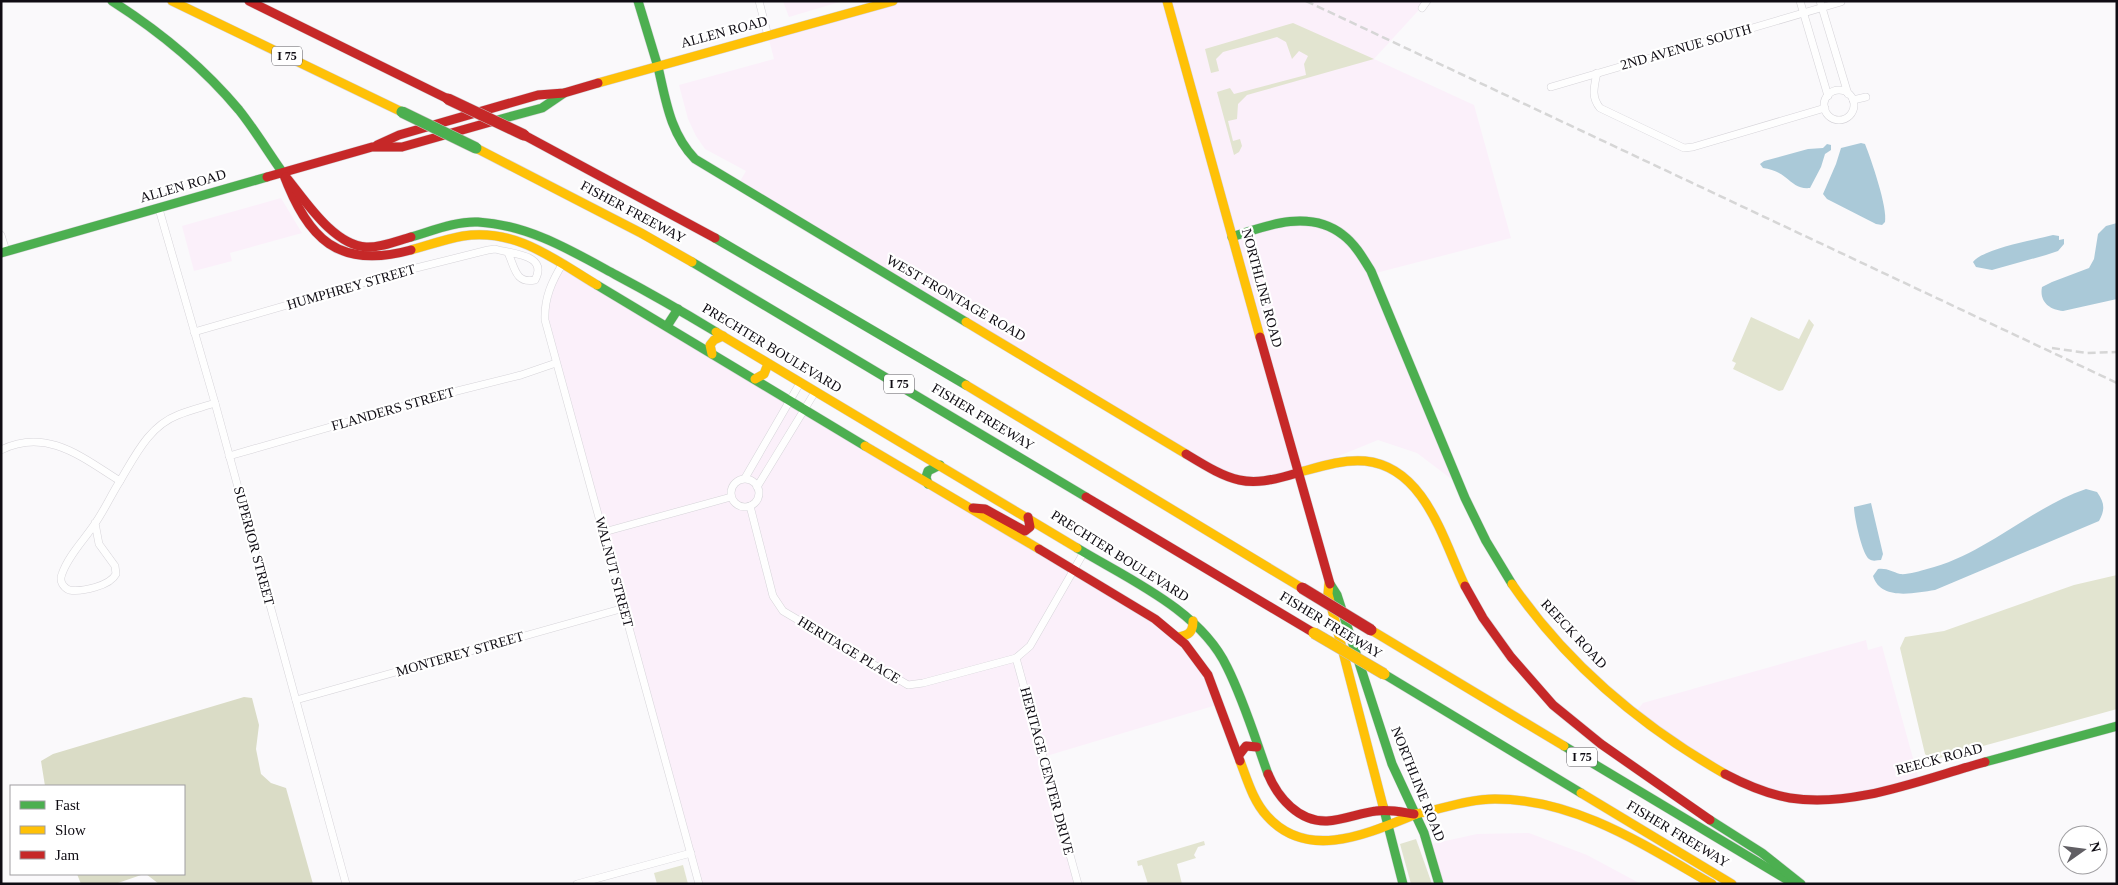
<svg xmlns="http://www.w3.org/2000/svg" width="2118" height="885" font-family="'Times New Roman',serif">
<rect width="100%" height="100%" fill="#faf9fb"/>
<!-- commercial -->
<g fill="#fbf0fa">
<polygon points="783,1 843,1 789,17"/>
<polygon points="893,1 1427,1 1374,59 1474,105 1511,238 1372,274 1458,484 1417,453 1378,440 1297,473 1264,482 1234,480 738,185 746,171 705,149 696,136 688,119 679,85 774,59 768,36"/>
<polygon points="281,198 302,233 230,253 232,261 194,271 182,226"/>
<polygon points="563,263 1145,613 1199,660 1220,704 1043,757 1078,884 699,884 544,312"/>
<polygon points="1866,640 1868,650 1882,646 1919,780 1866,795 1812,800 1737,782 1635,713 1643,703"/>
<polygon points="1529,833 1587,855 1641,884 1439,884 1427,845 1477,834"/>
</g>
<!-- green -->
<g fill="#e2e4d0">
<polygon points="1293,23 1374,59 1247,95 1238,104 1237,119 1228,121 1233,141 1240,139 1242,146 1239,152 1234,155 1217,92 1230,88 1234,94 1306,75 1304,64 1308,56 1299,51 1292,59 1286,42 1277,37 1223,52 1216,59 1219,71 1211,73 1205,49"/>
<polygon points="1751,317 1799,339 1809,319 1814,325 1783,390 1779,391 1733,369 1736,363 1732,361"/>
<polygon points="2117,575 2117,709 1932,760 1925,754 1900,648 1905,637 1944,631 2074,585"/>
<polygon points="1416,839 1432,884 1411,884 1400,844"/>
<polygon points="1204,841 1205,845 1198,847 1194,855 1196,858 1177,864 1182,884 1148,884 1142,865 1138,866 1137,861"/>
<polygon points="683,865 688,884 657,884 654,873"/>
</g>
<!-- forest -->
<g fill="#dadcc6">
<polygon points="244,697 252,698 259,725 256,749 261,774 271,783 286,788 313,884 159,884 146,874 184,874 184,786 45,786 41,761 53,754"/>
<polygon points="77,874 144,874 115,884 81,884"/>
</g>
<!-- water -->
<g fill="#aac9d8">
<path d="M1861,143l4,1c6,15 23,64 20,78l-3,3 -6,-1 -49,-25 -4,-5 13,-30 5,-16z"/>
<path d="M1827,144l4,1v5l-6,4 -4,13 -11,21c-12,1 -16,-4 -25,-11 -6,-5 -14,-8 -22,-9l-3,-4 4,-3 44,-12 15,-1z"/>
<path d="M2117,223v76l-54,12c-13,-1 -24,-9 -21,-24l10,-5 37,-14 5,-9 4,-25 8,-8z"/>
<path d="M2053,235l6,1v4l5,-1v5l-6,7 -12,4 -54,15 -16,-3 -3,-5c11,-14 62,-22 80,-27z"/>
<path d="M2086,489l11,3c8,11 8,18 2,29l-164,69c-21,3 -54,11 -62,-14l5,-7c10,-1 14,3 22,5 7,1 20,-3 27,-5 58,-14 103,-61 159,-80z"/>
<path d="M1871,503l12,51 -2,6c-4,0 -8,2 -12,-1 -7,-5 -15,-43 -15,-52z"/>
</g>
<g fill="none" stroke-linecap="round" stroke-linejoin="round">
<!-- street casing -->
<g stroke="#d6d4d9" stroke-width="8">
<g id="street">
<polyline points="759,1 768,36"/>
<polyline points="1800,1 1828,96"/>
<polyline points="1820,1 1848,94"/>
<polyline points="1422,8 1427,1"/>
<path d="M1597,73c-3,14 -6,24 3,35l84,40 9,-1 132,-39"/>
<polyline points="1551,87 1841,2"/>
<circle cx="1839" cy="105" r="15"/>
<polyline points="1853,100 1866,97"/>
<polyline points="159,209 215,403 346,884"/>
<polyline points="1,235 6,251"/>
<path d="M563,263c-11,18 -19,35 -18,57l154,564"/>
<path d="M194,332l218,-63 76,-19 7,-1c16,5 54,5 40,31 -20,4 -20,-13 -27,-27"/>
<path d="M1,450c46,-23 82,8 119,31 15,-25 29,-55 58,-66 12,-5 25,-8 37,-12"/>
<polyline points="229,456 445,394 521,375 556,363"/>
<polyline points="745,478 800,383"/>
<circle cx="745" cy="493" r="14"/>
<polyline points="757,487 815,392"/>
<polyline points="750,506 773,596 783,611 908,685 923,683 1016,658 1030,646 1084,552"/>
<path d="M95,523l4,21 16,22 1,8c-6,12 -34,18 -47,16 -6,-3 -10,-9 -7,-16 6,-18 22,-34 32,-49 10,-14 17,-30 26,-44"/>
<polyline points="604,532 731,497"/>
<polyline points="1016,658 1078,884"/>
<polyline points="296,700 624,608"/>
<polyline points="577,884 691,853"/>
</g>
</g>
<!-- fast casing -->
<g stroke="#d6d4d9" stroke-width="10">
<g id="fast">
<path d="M112,1c47,30 91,66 127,109 16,20 29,42 44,63"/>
<polyline points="638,1 658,67"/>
<path d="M658,67c8,34 12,66 37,92l271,163"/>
<polyline points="494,121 542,108 564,93"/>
<path d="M411,237c21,-6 45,-16 67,-15 51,3 94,29 138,53 34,18 67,37 100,57"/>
<path d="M1232,237c35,-12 78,-28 111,-2 12,9 20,23 28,36l94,227 21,43 26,43"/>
<polyline points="715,238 966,385"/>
<polyline points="1,253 267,177"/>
<polyline points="692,262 1086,497"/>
<polyline points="597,285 865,446"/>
<polyline points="667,326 678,309"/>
<polyline points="928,484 926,477 928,471 940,465"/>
<path d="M1077,548c51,31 123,62 150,119 17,34 28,71 41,107"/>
<polyline points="1330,584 1337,595 1392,764 1424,833 1439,884"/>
<polyline points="1384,674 1581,793"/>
<polyline points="1564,746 1791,882"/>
<polyline points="1985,762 2117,726"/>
<polyline points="1383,806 1403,884"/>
<polyline points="1710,820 1762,853 1801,884"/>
</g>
</g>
<!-- slow casing -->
<g stroke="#d6d4d9" stroke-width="10">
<g id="slow">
<polyline points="172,1 402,112"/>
<polyline points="1167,1 1260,337"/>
<polyline points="598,83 893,1"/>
<polyline points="476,148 641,233 692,262"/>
<path d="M411,250c18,-5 35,-11 52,-14 54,-8 92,24 134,49"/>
<polyline points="966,322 1186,454"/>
<polyline points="716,332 1077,548"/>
<polyline points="712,354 710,345 714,340 723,336"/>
<polyline points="755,379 764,374 768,364"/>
<polyline points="966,385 1302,588"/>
<polyline points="865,446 1039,549"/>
<path d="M1297,473c22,-6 45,-14 68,-12 60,6 78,79 100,125"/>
<polyline points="1329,583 1328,594 1383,806"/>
<path d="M1512,584c55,80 129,142 213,190"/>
<polyline points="1371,630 1564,746"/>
<path d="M1179,637c10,-2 14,-5 14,-16"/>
<path d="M1240,761c7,18 13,40 27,55 41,46 102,17 149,-2"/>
<polyline points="1581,793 1732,884"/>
<path d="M1416,814c26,-5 52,-15 79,-15 81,0 149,46 217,85"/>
</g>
</g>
<!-- jam casing -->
<g stroke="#d6d4d9" stroke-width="10">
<g id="jam">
<polyline points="249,1 448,99"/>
<polyline points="524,135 715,238"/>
<polyline points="377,145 399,135 538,95 564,93 598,83"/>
<path d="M283,173c25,66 55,97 128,77"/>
<polyline points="267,177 372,147 402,147 494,121"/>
<path d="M286,177c19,23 47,68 80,70 14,1 31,-6 45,-10"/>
<polyline points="1260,337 1330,584"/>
<path d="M1186,454c46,28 59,35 111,19"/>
<polyline points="1086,497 1314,633"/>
<polyline points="973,508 985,509 1025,531 1030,527 1028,517"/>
<polyline points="1039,549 1155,619 1185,644 1208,675 1240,761"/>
<polyline points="1465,586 1483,618 1511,657 1553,705 1601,744 1710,820"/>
<polyline points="1239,755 1246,746 1257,747"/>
<path d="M1268,774c10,24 31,48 59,47 17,-1 33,-8 49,-10 13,-2 25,1 38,3"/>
<path d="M1725,774c21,11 42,20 65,24 64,10 133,-19 195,-36"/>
</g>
</g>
<!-- street -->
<use href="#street" stroke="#fefefe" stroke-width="7"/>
<!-- fast -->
<use href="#fast" stroke="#4caf50" stroke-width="9"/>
<!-- slow -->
<use href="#slow" stroke="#ffc107" stroke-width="9"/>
<!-- jam -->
<use href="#jam" stroke="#c62828" stroke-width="9"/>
<!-- rail -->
<g stroke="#d6d6d6" stroke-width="2.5" stroke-dasharray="8 4" stroke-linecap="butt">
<polyline points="1306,1 2117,383"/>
<polyline points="2052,348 2087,353 2117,352"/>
</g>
<!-- fast-bridge casing -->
<g stroke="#c6bfc0" stroke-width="12" stroke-linecap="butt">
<polyline id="fast-bridge" points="402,112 476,148"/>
</g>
<!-- slow-bridge casing -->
<g stroke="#c6bfc0" stroke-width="12" stroke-linecap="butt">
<polyline id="slow-bridge" points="1314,633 1384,674"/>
</g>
<!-- jam-bridge casing -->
<g stroke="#c6bfc0" stroke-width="12" stroke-linecap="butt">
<g id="jam-bridge">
<polyline points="448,99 524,135"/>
<polyline points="1302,588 1371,630"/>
</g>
</g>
<!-- fast-bridge -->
<use href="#fast-bridge" stroke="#4caf50" stroke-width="11"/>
<!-- slow-bridge -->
<use href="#slow-bridge" stroke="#ffc107" stroke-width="11"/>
<!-- jam-bridge -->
<use href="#jam-bridge" stroke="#c62828" stroke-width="11"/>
</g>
<g text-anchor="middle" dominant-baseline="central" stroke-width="4.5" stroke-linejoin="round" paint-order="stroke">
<!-- shield labels -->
<g fill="#fff" stroke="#57555a" stroke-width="1">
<rect x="272" y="46.5" width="30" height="19" rx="4"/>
<rect x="884" y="374.5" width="30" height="19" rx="4"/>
<rect x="1567" y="747.5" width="30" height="19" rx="4"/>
</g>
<g font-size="12" font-weight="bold" fill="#0f0c13">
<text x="287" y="56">I 75</text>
<text x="899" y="384">I 75</text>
<text x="1582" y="757">I 75</text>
</g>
<!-- street labels -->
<g font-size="14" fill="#0f0c13" stroke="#fff">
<text transform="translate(724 32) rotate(-15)">ALLEN ROAD</text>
<text transform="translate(1686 47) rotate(-16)">2ND AVENUE SOUTH</text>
<text transform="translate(183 186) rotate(-16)">ALLEN ROAD</text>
<text transform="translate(633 212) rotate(28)">FISHER FREEWAY</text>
<text transform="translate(351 287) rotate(-16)">HUMPHREY STREET</text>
<text transform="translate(1262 288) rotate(75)">NORTHLINE ROAD</text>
<text transform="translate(956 298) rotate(30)">WEST FRONTAGE ROAD</text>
<text transform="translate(772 348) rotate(31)">PRECHTER BOULEVARD</text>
<text transform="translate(393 409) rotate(-16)">FLANDERS STREET</text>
<text transform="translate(983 417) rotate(31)">FISHER FREEWAY</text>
<text transform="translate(254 546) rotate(75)">SUPERIOR STREET</text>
<text transform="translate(1120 556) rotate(32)">PRECHTER BOULEVARD</text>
<text transform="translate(614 572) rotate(75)">WALNUT STREET</text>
<text transform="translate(1331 625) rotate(31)">FISHER FREEWAY</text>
<text transform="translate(1574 634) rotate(47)">REECK ROAD</text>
<text transform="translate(849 650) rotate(31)">HERITAGE PLACE</text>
<text transform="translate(460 654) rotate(-16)">MONTEREY STREET</text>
<text transform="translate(1939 759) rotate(-15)">REECK ROAD</text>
<text transform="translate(1047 771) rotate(75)">HERITAGE CENTER DRIVE</text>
<text transform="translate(1418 784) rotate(68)">NORTHLINE ROAD</text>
<text transform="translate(1678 834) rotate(31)">FISHER FREEWAY</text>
</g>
</g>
<!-- border -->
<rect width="2118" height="885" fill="none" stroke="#0f0c13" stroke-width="5"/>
<!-- legend -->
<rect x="10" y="785" width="175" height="90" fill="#ffffff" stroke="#9f9ea1"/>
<rect x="20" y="801" width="25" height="8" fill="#4caf50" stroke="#9f9ea1"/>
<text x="55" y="810" font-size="15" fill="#0f0c13">Fast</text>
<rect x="20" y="826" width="25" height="8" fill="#ffc107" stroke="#9f9ea1"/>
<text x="55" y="835" font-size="15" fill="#0f0c13">Slow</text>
<rect x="20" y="851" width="25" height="8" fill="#c62828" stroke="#9f9ea1"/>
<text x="55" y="860" font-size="15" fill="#0f0c13">Jam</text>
<!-- north arrow -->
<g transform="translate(2083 850) rotate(76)"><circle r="24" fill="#ffffff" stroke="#9f9ea1"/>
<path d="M0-4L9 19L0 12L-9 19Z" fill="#615f64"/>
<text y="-8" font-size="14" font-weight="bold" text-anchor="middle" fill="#0f0c13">N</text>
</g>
</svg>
